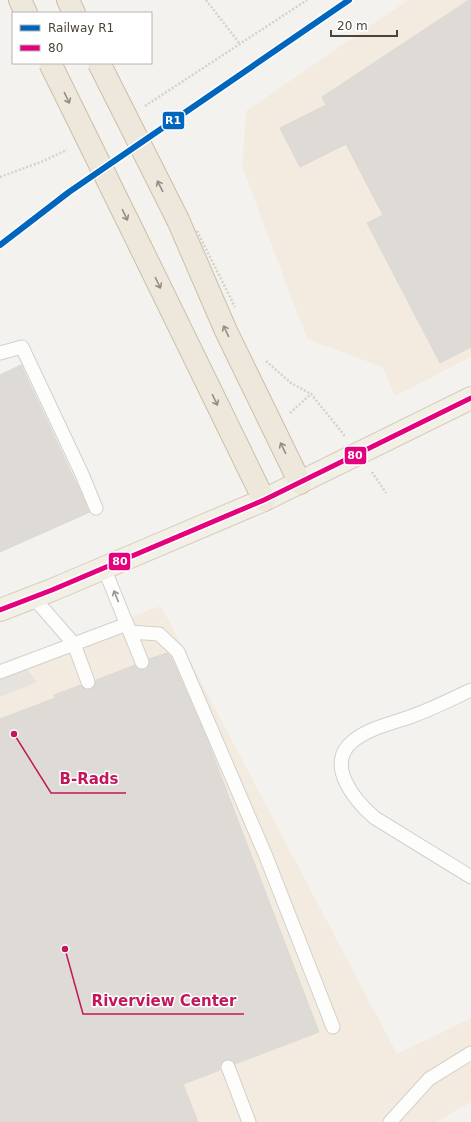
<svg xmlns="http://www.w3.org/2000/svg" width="471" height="1122" font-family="'DejaVu Sans',sans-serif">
<rect width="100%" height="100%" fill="#f4f2ee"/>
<!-- commercial -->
<g fill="#f3ebdf">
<polygon points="408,0 471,0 471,357 395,396 382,367 307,339 242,166 246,111"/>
<polygon points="161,606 397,1054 471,1018 471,1102 436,1122 0,1122 0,663"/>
</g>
<!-- parking -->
<polygon fill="#e6e3df" points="26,668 37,682 0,697 0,678"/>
<!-- building -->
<g fill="#dedbd6" stroke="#dcd9d4">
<polygon points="469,0 471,0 471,347 440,363 367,223 383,215 346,144 300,167 280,128 326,105 322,97"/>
<polygon points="21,365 90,512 0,552 0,375"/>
<polygon points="167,653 171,657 206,737 319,1032 235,1064 230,1059 225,1060 220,1065 220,1070 183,1084 198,1122 0,1122 0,719 55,698 54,695 81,685 86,690 91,689 94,687 96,680 135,665 137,668 145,670 148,667 149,659"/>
</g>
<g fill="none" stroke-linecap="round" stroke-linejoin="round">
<!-- service casing -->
<g stroke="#d2d0cb" stroke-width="15">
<g id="service">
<polyline points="0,353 22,347 81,472 96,508"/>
<polyline points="104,568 142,662"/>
<polyline points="33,597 74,644 88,682"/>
<polyline points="130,632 159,634 178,652 265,854 333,1027"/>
<polyline points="0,672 127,624"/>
<path d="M471,690c-19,9 -37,18 -56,25 -20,8 -45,12 -62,26 -29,23 2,60 22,77l96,59"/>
<polyline points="228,1067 249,1122"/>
<polyline points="390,1122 429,1079 471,1053"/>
</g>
</g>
<!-- primary casing -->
<g stroke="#d6cebb" stroke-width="24">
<polyline id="primary" points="0,610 52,590 264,500 471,398"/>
</g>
<!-- motorway casing -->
<g stroke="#ccbfa9" stroke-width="24">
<g id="motorway">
<polyline points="20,0 26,13"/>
<polyline points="68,0 74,13"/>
<polyline points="178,220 226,331 300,483"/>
<polyline points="141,248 264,500"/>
</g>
</g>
<!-- path -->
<g stroke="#d3d2cc" stroke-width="2.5" stroke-dasharray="2 2" stroke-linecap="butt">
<polyline points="206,0 240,44"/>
<polyline points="145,106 307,0"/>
<polyline points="0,177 41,162 67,150"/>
<polyline points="266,361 291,383 311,394"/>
<polyline points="290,413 311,394 345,436"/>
<polyline points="372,472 386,493"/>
</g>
<!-- service -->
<use href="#service" stroke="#fdfdfc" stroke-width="13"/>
<!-- primary -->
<use href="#primary" stroke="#f2efe6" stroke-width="22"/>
<!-- motorway -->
<use href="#motorway" stroke="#ede8db" stroke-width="22"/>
<!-- motorway-bridge casing -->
<g stroke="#ccbfa9" stroke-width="24" stroke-linecap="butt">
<g id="motorway-bridge">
<polyline points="50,63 141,248"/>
<polyline points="99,63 178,220"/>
</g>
</g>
<!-- path-bridge -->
<polyline stroke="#d3d2cc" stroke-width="2.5" stroke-dasharray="2 2" stroke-linecap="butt" points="197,231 235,307"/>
<!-- motorway-bridge -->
<use href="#motorway-bridge" stroke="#ede8db" stroke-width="22"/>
<!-- bus-1 casing -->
<g stroke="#fff" stroke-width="8">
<polyline id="bus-1" points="0,610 52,590 264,500 471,398"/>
</g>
<!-- bus-1 -->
<use href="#bus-1" stroke="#e5007d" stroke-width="5"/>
<!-- rail-1 casing -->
<g stroke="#fff" stroke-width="9">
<polyline id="rail-1" points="0,245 69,192 349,0"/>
</g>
<!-- rail-1 -->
<use href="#rail-1" stroke="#0065bd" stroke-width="6"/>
</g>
<!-- one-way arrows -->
<defs><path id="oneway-shaft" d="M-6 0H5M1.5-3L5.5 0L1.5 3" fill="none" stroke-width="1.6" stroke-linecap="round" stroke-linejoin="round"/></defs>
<g stroke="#948e82">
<use href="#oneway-shaft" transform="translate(67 98) rotate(64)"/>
<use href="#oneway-shaft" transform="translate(160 186) rotate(-117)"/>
<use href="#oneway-shaft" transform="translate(125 215) rotate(64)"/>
<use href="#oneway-shaft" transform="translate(158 283) rotate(64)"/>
<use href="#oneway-shaft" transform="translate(226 331) rotate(-115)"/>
<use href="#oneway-shaft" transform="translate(215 400) rotate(64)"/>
<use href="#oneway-shaft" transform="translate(283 448) rotate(-116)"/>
</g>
<use stroke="#9b9791" href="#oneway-shaft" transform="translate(116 596) rotate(-112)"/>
<!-- callouts -->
<path fill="none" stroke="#c2185b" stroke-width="1.5" d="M14 734L51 793H126M65 949L83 1014H244"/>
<g fill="#c2185b" stroke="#fff" stroke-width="1.5">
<circle cx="14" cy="734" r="4"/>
<circle cx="65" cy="949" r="4"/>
</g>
<g font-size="15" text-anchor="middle" font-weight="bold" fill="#c2185b" stroke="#fff" stroke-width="3" stroke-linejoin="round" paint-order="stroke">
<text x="89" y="784">B-Rads</text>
<text x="164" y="1006">Riverview Center</text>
</g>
<g stroke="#fff" stroke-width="1.5">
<rect x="162" y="111" width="23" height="19" rx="4" fill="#0065bd"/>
<rect x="344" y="446" width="23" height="19" rx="4" fill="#e5007d"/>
<rect x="108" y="552" width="23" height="19" rx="4" fill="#e5007d"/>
</g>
<g font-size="11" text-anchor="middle" font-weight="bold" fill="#fff">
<text x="173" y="124">R1</text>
<text x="355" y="459">80</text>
<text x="120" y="565">80</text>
</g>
<!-- legend -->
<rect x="12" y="12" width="140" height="52" fill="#ffffff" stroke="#b7b4b0"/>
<rect x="20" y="25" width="20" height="6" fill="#0065bd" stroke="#b7b4b0"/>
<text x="48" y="32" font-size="12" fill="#4b4439">Railway R1</text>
<rect x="20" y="45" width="20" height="6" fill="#e5007d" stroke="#b7b4b0"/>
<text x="48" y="52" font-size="12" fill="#4b4439">80</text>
<!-- scale -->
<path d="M331 30v6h66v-6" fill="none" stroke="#4b4439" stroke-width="2"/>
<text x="337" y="30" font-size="12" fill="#4b4439" stroke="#ffffff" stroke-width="3" paint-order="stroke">20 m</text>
</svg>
